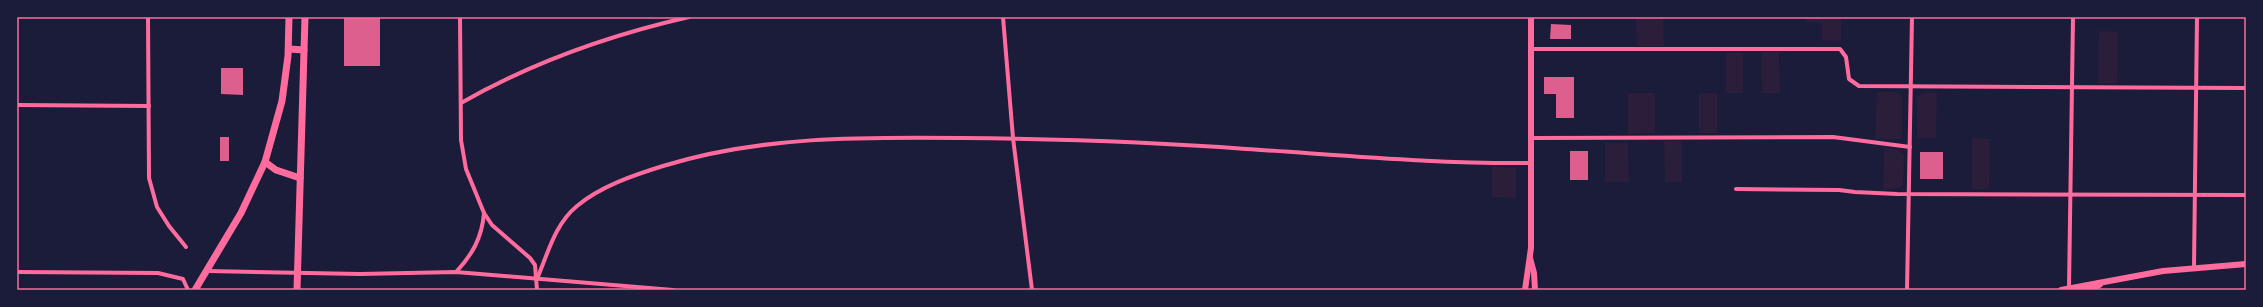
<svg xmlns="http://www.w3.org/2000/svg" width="2263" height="307" font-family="Bitter,serif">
<rect width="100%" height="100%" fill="#1b1b3a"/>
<!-- green -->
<g fill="#2a1e3b">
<polygon points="1636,17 1663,17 1664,46 1637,46"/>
<polygon points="1807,17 1841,17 1841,41 1822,40 1822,23 1807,22"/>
<polygon points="2099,31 2118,32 2117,83 2098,83"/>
<polygon points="1761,52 1779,52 1780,93 1762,93"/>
<rect x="1726" y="53" width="17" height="40"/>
<polygon points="1877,92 1895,92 1902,95 1902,139 1875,139"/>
<polygon points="1628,93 1655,93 1655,133 1628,134"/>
<rect x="1699" y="93" width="18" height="40"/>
<polygon points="1922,93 1937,93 1936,138 1917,138 1917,97"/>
<polygon points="1972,138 1990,139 1989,189 1972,189"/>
<polygon points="1664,141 1682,141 1682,182 1665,182"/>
<polygon points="1605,143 1628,143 1629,182 1605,182"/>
<polygon points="1884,147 1898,150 1904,155 1903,185 1899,188 1883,190"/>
<polygon points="1492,166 1516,168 1516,198 1492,197"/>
</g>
<!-- building -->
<g fill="#dd5f8e">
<rect x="344" y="17" width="36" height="49"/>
<polygon points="1551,24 1571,25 1571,39 1550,39"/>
<polygon points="221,68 243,68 243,95 221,94"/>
<polygon points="1544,77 1574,77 1574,118 1556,118 1556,94 1544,94"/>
<rect x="220" y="137" width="9" height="24"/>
<rect x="1570" y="151" width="18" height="29"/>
<rect x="1920" y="152" width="23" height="27"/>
</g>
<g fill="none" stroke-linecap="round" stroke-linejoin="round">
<!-- minor -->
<g stroke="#ff6b9d" stroke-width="4">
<polyline points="148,17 149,178 157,207 169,226 186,247"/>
<polyline points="460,17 461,140 466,169 484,213 492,225 530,258 535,265 537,290"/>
<polyline points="1003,17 1013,138 1032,290"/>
<polyline points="1531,49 1840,49 1846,57 1849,79 1859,86 2246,88"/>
<path d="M461,103c70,-40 149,-68 228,-86"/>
<polyline points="17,105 149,106"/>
<polyline points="1531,138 1833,137 1910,147"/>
<polyline points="1736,189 1839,190 1855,192 1897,194 2246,195"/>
<polyline points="2194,267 2197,17"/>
<polyline points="208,271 360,274 456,272 673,290"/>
<polyline points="17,272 158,273 183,279 188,290"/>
<path d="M456,272c16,-17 26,-34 28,-59"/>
<path d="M537,279c11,-26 18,-55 40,-73 24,-20 57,-31 86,-40 97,-30 198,-29 298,-28 95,1 191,4 285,11 95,6 190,15 285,14"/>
<polyline points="2069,288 2073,17"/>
<polyline points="1907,290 1912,17"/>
</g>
<!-- secondary -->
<g stroke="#ff6b9d" stroke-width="6">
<polyline points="1530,258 1534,273 1535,290"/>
<polyline points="1525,290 1531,248 1531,17"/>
<polyline points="2061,290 2163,271 2246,264"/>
</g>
<!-- primary -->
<g stroke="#ff6b9d" stroke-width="7">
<polyline points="289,49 304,50"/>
<polyline points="265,162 276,170 300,178"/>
<polyline points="195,290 241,213 265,162 282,101 288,56 289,17"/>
<polyline points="297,290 305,17"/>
</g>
<!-- motorway -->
<polyline stroke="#ff6b9d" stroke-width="8" points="2083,290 2099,284"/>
</g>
<!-- border -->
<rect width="2263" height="307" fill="none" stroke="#1b1b3a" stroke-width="36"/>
<rect x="18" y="18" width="2227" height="271" fill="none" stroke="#ff6b9d" stroke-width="1.5"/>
</svg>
